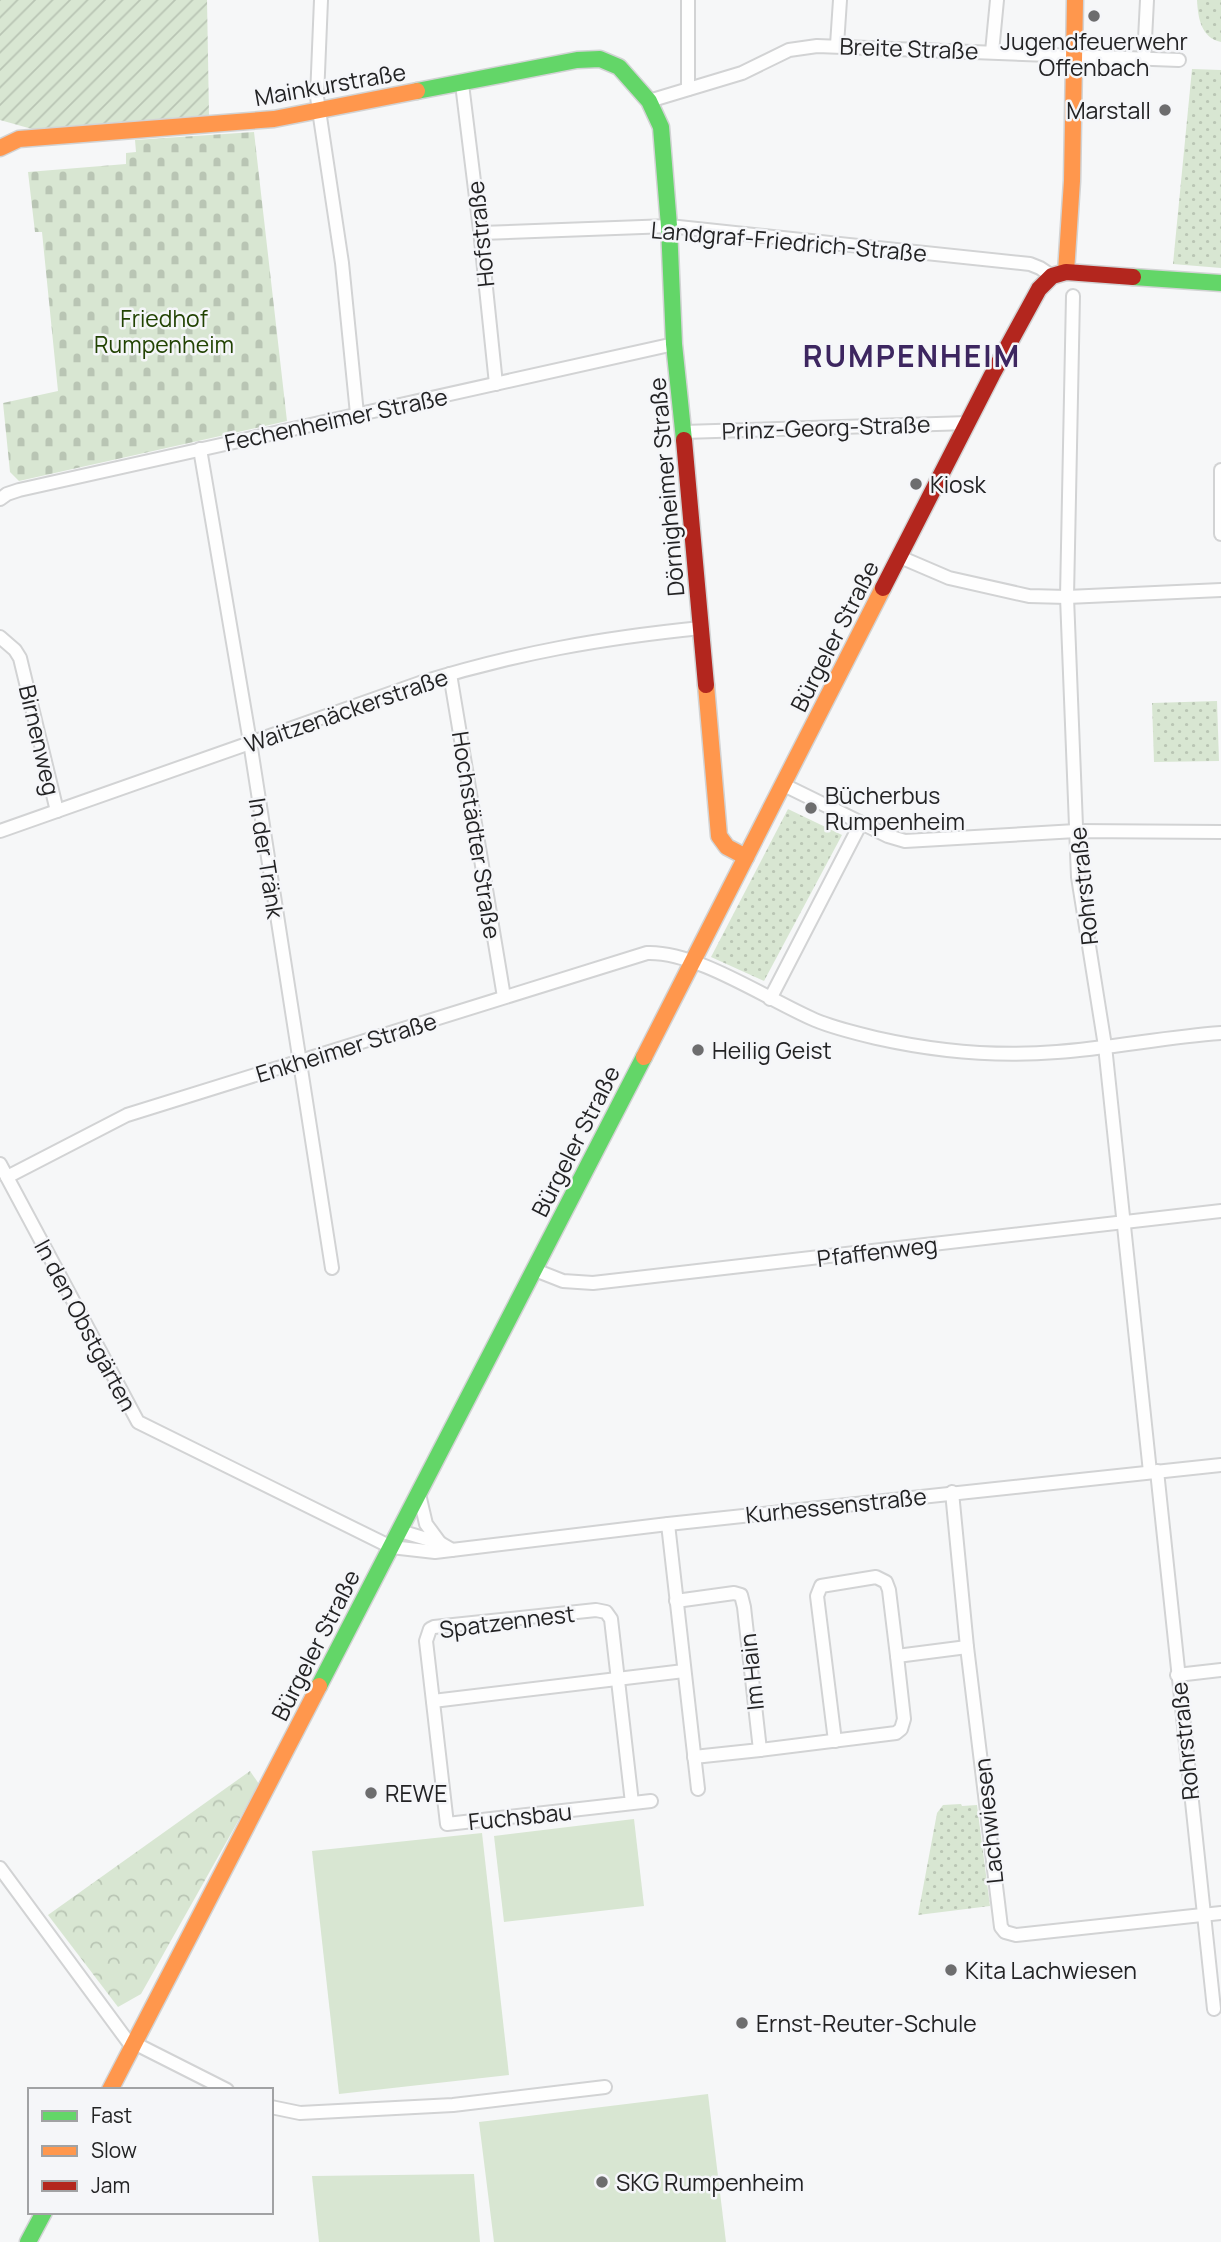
<svg xmlns="http://www.w3.org/2000/svg" width="1221" height="2242" font-family="Manrope,sans-serif">
<defs>
<pattern id="grass-dots" width="8" height="8" patternUnits="userSpaceOnUse" patternTransform="scale(1.75)"><rect width="8" height="8" fill="#d8e6d2"/><path d="M2 2h.1M6 6h.1" fill="none" stroke="#b9c5b4" stroke-width="1.8" stroke-linecap="round"/></pattern>
<pattern id="forest-crowns" width="20" height="18" patternUnits="userSpaceOnUse" patternTransform="scale(1.75)"><rect width="20" height="18" fill="#d8e6d2"/><path d="M2 6a3 3 0 1 1 6 0M12 15a3 3 0 1 1 6 0" fill="none" stroke="#b9c5b4"/></pattern>
<pattern id="cemetery-stones" width="16" height="16" patternUnits="userSpaceOnUse" patternTransform="scale(1.75)"><rect width="16" height="16" fill="#d8e6d2"/><path d="M2 7V4a2 2 0 0 1 4 0v3zM10 15v-3a2 2 0 0 1 4 0v3z" fill="#b9c5b4"/></pattern>
<pattern id="garden-furrows" width="10" height="10" patternUnits="userSpaceOnUse" patternTransform="scale(1.75)"><rect width="10" height="10" fill="#d8e6d2"/><path d="M-1 1l2-2M0 10L10 0M9 11l2-2" fill="none" stroke="#b9c5b4"/></pattern>
</defs>
<rect width="100%" height="100%" fill="#f6f7f8"/>
<!-- grass -->
<g fill="url(#grass-dots)">
<path d="M1197,0h24v42c-20,-4 -23,-24 -24,-42z"/>
<polygon points="1192,69 1221,70 1221,268 1173,264"/>
<polygon points="1217,701 1219,761 1154,762 1152,703"/>
<polygon points="788,809 842,835 764,981 711,957"/>
<polygon points="961,1804 962,1806 977,1805 990,1906 918,1915 937,1813 943,1805"/>
</g>
<!-- forest -->
<polygon fill="url(#forest-crowns)" points="250,1771 259,1784 141,1994 118,2007 48,1915"/>
<!-- cemetery -->
<polygon fill="url(#cemetery-stones)" points="254,132 287,421 19,481 10,472 3,403 58,391 42,232 35,232 28,172 126,164 126,153 136,152 135,140"/>
<!-- garden -->
<polygon fill="url(#garden-furrows)" points="0,0 207,0 209,115 32,129 0,120"/>
<!-- pitch -->
<g fill="#d8e6d2">
<polygon points="634,1819 644,1906 504,1922 494,1836"/>
<polygon points="482,1833 509,2075 339,2094 312,1851"/>
<polygon points="708,2094 726,2242 494,2242 479,2122"/>
<polygon points="474,2174 480,2242 319,2242 312,2176"/>
</g>
<g fill="none" stroke-linecap="round" stroke-linejoin="round">
<!-- street casing -->
<g stroke="#d2d3d4" stroke-width="16">
<g id="street">
<polyline points="321,0 317,97 342,263 357,414"/>
<polyline points="837,45 840,0"/>
<polyline points="992,52 997,0"/>
<polyline points="1144,59 1147,0"/>
<polyline points="462,84 480,230 496,384"/>
<polyline points="688,89 688,0"/>
<polyline points="649,101 742,73 789,50 817,46 1179,60"/>
<polyline points="481,233 669,226 1030,264 1040,268 1052,276"/>
<polyline points="1073,296 1067,597 1078,877 1105,1046 1150,1472"/>
<polyline points="683,432 968,423"/>
<polyline points="200,449 250,742 332,1268"/>
<polyline points="1221,470 1221,534"/>
<polyline points="0,499 7,494 19,490 674,344"/>
<polyline points="900,557 949,578 1029,596 1067,597 1221,590"/>
<polyline points="0,637 15,650 20,658 57,811"/>
<polyline points="450,674 504,997"/>
<polyline points="784,785 888,836 905,841 1076,831 1221,832"/>
<path d="M0,831l420,-148c96,-30 182,-45 281,-55"/>
<polyline points="770,999 861,823"/>
<polyline points="0,1164 138,1422 391,1547 435,1552 668,1524 1221,1465"/>
<path d="M7,1177l120,-62 520,-162c50,-2 121,47 168,67 19,8 40,13 61,18 58,13 121,19 181,14 55,-4 109,-15 164,-19"/>
<polyline points="535,1270 563,1281 593,1283 1221,1211"/>
<polyline points="1157,1471 1214,2009"/>
<polyline points="952,1492 967,1647 1001,1927 1005,1932 1016,1935 1221,1913"/>
<polyline points="419,1494 426,1524 440,1543"/>
<polyline points="668,1524 698,1789"/>
<polyline points="400,1531 440,1543 452,1550"/>
<polyline points="676,1601 734,1593 741,1595 744,1607 760,1750 694,1757"/>
<polyline points="1177,1675 1221,1670"/>
<polyline points="433,1701 684,1671"/>
<polyline points="835,1741 817,1596 821,1586 876,1577 886,1582 889,1590 897,1656"/>
<polyline points="760,1750 896,1733 901,1729 904,1719 897,1656 967,1647"/>
<polyline points="632,1803 611,1619 606,1612 596,1610 434,1627 430,1629 426,1641 447,1824 651,1801"/>
<polyline points="0,1868 132,2047"/>
<polyline points="134,2043 227,2090"/>
<polyline points="271,2107 300,2113 453,2105 605,2087"/>
</g>
</g>
<!-- fast casing -->
<g stroke="#d2d3d4" stroke-width="19">
<g id="fast">
<polyline points="417,91 577,60 600,59 619,67 649,101 661,127 669,226 674,344 684,440"/>
<polyline points="1133,277 1221,283"/>
<polyline points="319,1686 644,1057"/>
<polyline points="28,2242 44,2212"/>
</g>
</g>
<!-- slow casing -->
<g stroke="#d2d3d4" stroke-width="19">
<g id="slow">
<polyline points="0,148 19,139 274,119 417,91"/>
<polyline points="1066,272 1072,181 1075,0"/>
<polyline points="706,685 719,836 727,847 746,857"/>
<polyline points="644,1057 883,588"/>
<polyline points="110,2090 319,1686"/>
</g>
</g>
<!-- jam casing -->
<g stroke="#d2d3d4" stroke-width="19">
<g id="jam">
<polyline points="684,440 706,685"/>
<polyline points="883,588 992,375 1039,289 1052,276 1066,272 1133,277"/>
</g>
</g>
<!-- street -->
<use href="#street" stroke="#fefefe" stroke-width="12"/>
<!-- fast -->
<use href="#fast" stroke="#63d668" stroke-width="16"/>
<!-- slow -->
<use href="#slow" stroke="#ff974d" stroke-width="16"/>
<!-- jam -->
<use href="#jam" stroke="#b3261e" stroke-width="16"/>
</g>
<!-- markers -->
<g fill="#6d6d6e" stroke="#f5f6f9" stroke-width="2.5">
<circle cx="1094" cy="16" r="7"/>
<circle cx="1165" cy="110" r="7"/>
<circle cx="916" cy="484" r="7"/>
<circle cx="811" cy="808" r="7"/>
<circle cx="698" cy="1050" r="7"/>
<circle cx="371" cy="1793" r="7"/>
<circle cx="951" cy="1970" r="7"/>
<circle cx="742" cy="2023" r="7"/>
<circle cx="602" cy="2182" r="7"/>
</g>
<g text-anchor="middle" dominant-baseline="central" stroke-width="5" stroke-linejoin="round" paint-order="stroke">
<!-- poi labels -->
<g font-size="23" fill="#232324" stroke="#f5f6f9" text-anchor="start">
<text x="1094" y="41" text-anchor="middle">Jugendfeuerwehr<tspan x="1094" dy="26">Offenbach</tspan></text>
<text x="1151" y="110" text-anchor="end">Marstall</text>
<text x="930" y="484">Kiosk</text>
<text x="825" y="795">Bücherbus<tspan x="825" dy="26">Rumpenheim</tspan></text>
<text x="712" y="1050">Heilig Geist</text>
<text x="385" y="1793">REWE</text>
<text x="965" y="1970">Kita Lachwiesen</text>
<text x="756" y="2023">Ernst-Reuter-Schule</text>
<text x="616" y="2182">SKG Rumpenheim</text>
</g>
<!-- street labels -->
<g font-size="23" fill="#232324" stroke="#f5f6f9">
<text transform="translate(909 48) rotate(2)">Breite Straße</text>
<text transform="translate(330 84) rotate(-10)">Mainkurstraße</text>
<text transform="translate(480 234) rotate(-96)">Hofstraße</text>
<text transform="translate(789 241) rotate(5)">Landgraf-Friedrich-Straße</text>
<text transform="translate(336 419) rotate(-12)">Fechenheimer Straße</text>
<text transform="translate(826 427) rotate(-2)">Prinz-Georg-Straße</text>
<text transform="translate(666 487) rotate(-95)">Dörnigheimer Straße</text>
<text transform="translate(834 636) rotate(-63)">Bürgeler Straße</text>
<text transform="translate(346 710) rotate(-19)">Waitzenäckerstraße</text>
<text transform="translate(40 740) rotate(77)">Birnenweg</text>
<text transform="translate(477 835) rotate(81)">Hochstädter Straße</text>
<text transform="translate(267 858) rotate(81)">In der Tränk</text>
<text transform="translate(1083 886) rotate(-96)">Rohrstraße</text>
<text transform="translate(346 1047) rotate(-17)">Enkheimer Straße</text>
<text transform="translate(575 1141) rotate(-63)">Bürgeler Straße</text>
<text transform="translate(877 1251) rotate(-7)">Pfaffenweg</text>
<text transform="translate(86 1325) rotate(62)">In den Obstgärten</text>
<text transform="translate(836 1505) rotate(-6)">Kurhessenstraße</text>
<text transform="translate(507 1621) rotate(-7)">Spatzennest</text>
<text transform="translate(315 1645) rotate(-63)">Bürgeler Straße</text>
<text transform="translate(751 1672) rotate(-96)">Im Hain</text>
<text transform="translate(1184 1741) rotate(-96)">Rohrstraße</text>
<text transform="translate(520 1816) rotate(-6)">Fuchsbau</text>
<text transform="translate(988 1821) rotate(-96)">Lachwiesen</text>
</g>
<!-- park labels -->
<g font-size="23" fill="#224303" stroke="#f5f6f9">
<text x="164" y="318">Friedhof<tspan x="164" dy="26">Rumpenheim</tspan></text>
</g>
<!-- district labels -->
<g font-size="30" font-weight="bold" letter-spacing="2" fill="#3d2660" stroke="#f5f6f9">
<text x="912" y="355">RUMPENHEIM</text>
</g>
</g>
<!-- legend -->
<rect x="28" y="2088" width="245" height="126" fill="#f5f6f9" stroke="#a1a2a4" stroke-width="2"/>
<rect x="42" y="2111" width="35" height="10" fill="#63d668" stroke="#a1a2a4" stroke-width="2"/>
<text x="91" y="2123" font-size="21" fill="#232324">Fast</text>
<rect x="42" y="2146" width="35" height="10" fill="#ff974d" stroke="#a1a2a4" stroke-width="2"/>
<text x="91" y="2158" font-size="21" fill="#232324">Slow</text>
<rect x="42" y="2181" width="35" height="10" fill="#b3261e" stroke="#a1a2a4" stroke-width="2"/>
<text x="91" y="2193" font-size="21" fill="#232324">Jam</text>
</svg>
